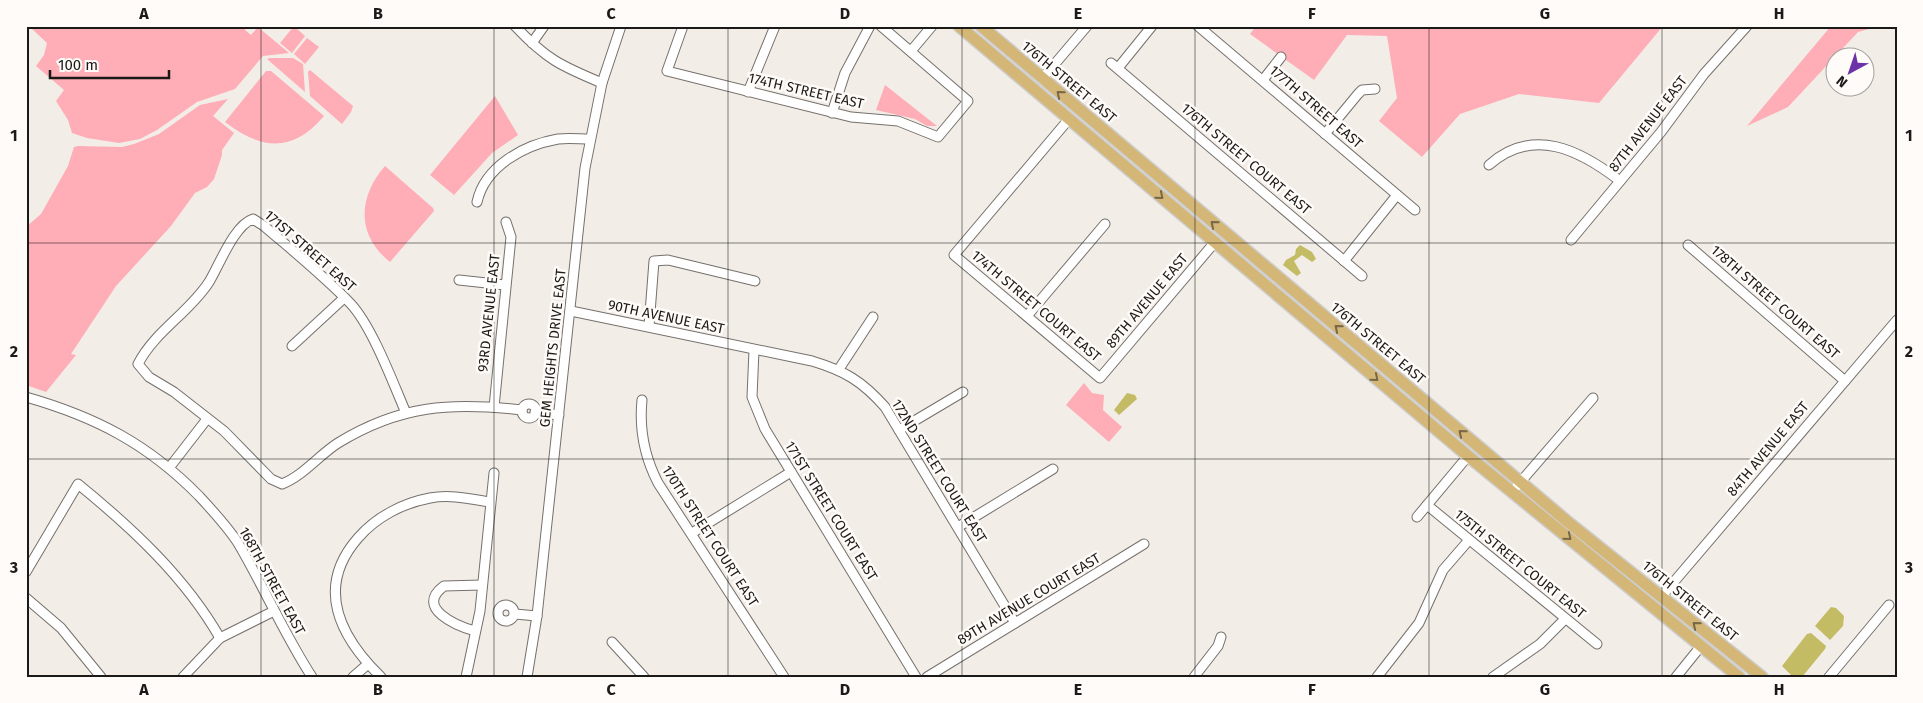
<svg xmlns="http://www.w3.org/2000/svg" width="1923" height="703" font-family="'Fira Sans',sans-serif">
<rect width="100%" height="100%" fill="#f3ede8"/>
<!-- green -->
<g fill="#ffadb6">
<polygon points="32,26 247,26 245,30 251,35 258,27 289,53 263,56 235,89 197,102 157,130 140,139 119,143 87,138 72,133 68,120 56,101 64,90 36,66 44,55 47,43 31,28"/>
<polygon points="294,26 305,36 292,53 280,43"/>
<polygon points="1256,26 1663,26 1599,103 1519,94 1460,114 1422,157 1379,121 1397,98 1387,36 1347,35 1314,80 1250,34"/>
<polygon points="1831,26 1880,26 1858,32 1788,107 1747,126"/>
<polygon points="307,38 319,47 305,64 294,54"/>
<polygon points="270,58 293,58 303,64 305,92 267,59"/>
<polygon points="310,70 353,106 351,112 342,124 310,96 308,72"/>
<path d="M266,71h5l53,45c-31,37 -63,34 -99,6z"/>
<polygon points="885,85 937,126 927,126 915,119 876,110"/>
<polygon points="495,96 518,135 492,153 454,195 430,175"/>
<polygon points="228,99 213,116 234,133 222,150 222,155 214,179 207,187 195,193 171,226 116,286 71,354 76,355 46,392 26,385 26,227 41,214 68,166 74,147 78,146 122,147 134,144 159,134 200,105"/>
<path d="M385,166l48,42 1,3 -44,51c-34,-27 -32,-65 -5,-96z"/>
<polygon points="1084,383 1092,393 1104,395 1103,410 1122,427 1109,442 1066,405"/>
</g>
<!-- water -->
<g fill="#c4bb65">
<polygon points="1300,245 1312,252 1316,259 1312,262 1302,255 1294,261 1301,273 1297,276 1283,265 1286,260 1295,255 1296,249"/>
<polygon points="1127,393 1135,395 1137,399 1119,415 1114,410"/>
<polygon points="1831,607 1836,608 1844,616 1843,626 1830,640 1815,626"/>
<polygon points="1811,633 1826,646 1825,649 1802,677 1793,677 1782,666 1807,634"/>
</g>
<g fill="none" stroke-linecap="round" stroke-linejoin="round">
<!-- minor casing -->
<g stroke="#76706c" stroke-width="11">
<g id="minor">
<path d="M515,26c31,33 46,40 87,57"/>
<polyline points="683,26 667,71 851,117 898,121 938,137 968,101 881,26"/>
<polyline points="1198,26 1415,210"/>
<polyline points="532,43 544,26"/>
<polyline points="911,51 932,26"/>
<polyline points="1111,63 1362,276"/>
<polyline points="1118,68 1152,26"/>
<polyline points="1042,79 1087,26"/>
<polyline points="1263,80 1281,57"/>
<polyline points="748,92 775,26"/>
<polyline points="832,113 845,73 870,26"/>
<polyline points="1069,119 954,255 1100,378 1215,242"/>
<polyline points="1325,134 1358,94 1362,90 1375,89"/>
<path d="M1489,165c44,-39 91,-15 131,16"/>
<path d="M477,202c8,-36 47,-57 81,-63 10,-1 22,0 32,0"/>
<polyline points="1571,240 1661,132 1704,74 1747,26"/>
<polyline points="1688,245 1845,381"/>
<polyline points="1344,261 1397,195"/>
<polyline points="459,280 505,285"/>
<path d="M571,311l241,50c33,10 50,20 73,46l130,216"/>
<polyline points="1027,316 1105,224"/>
<polyline points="649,326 654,261 668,260 755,281"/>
<polyline points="292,346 344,298"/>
<polyline points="754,350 752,397 765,429 916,677"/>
<polyline points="839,369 873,317"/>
<path d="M26,397c70,20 122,47 173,99 14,15 28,30 39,47 26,44 46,91 74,134"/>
<path d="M642,400c-3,30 2,56 16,83l126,194"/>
<circle cx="529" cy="411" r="7"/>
<polyline points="494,407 511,237 506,222"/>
<polyline points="535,412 559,415"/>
<path d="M406,413c-13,-30 -34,-87 -56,-110 -27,-28 -57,-52 -86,-77l-11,-7c-19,6 -34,47 -44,63 -20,31 -54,49 -71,82l11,13 25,15 50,39 47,48 11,5c21,-8 37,-29 56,-41 62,-38 113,-41 184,-33"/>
<polyline points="899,430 963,392"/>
<polyline points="169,468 207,419"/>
<polyline points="1517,486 1593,398"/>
<polyline points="1427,505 1597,644"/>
<polyline points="1417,517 1468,456"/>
<polyline points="958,527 1053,469"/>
<polyline points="692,533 791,472"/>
<path d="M26,572l52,-88c54,44 107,93 142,154"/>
<polyline points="1661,597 1897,320"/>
<polyline points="26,598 61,628 101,677"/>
<circle cx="506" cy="613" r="8"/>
<polyline points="515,614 537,616"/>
<path d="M475,631c-18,-5 -61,-23 -31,-45l38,-1"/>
<polyline points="612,642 644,677"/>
<polyline points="183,677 220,638 274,611"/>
<polyline points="353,677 368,664"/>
<path d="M381,677c-42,-41 -66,-90 -23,-139 18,-21 45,-35 72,-40 20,-4 41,1 60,4"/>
<polyline points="466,677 480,611 494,473"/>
<polyline points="527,677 537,616 585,168 602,83 621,26"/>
<polyline points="927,677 1144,544"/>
<polyline points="1194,677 1218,646 1221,637"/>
<polyline points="1377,677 1419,623 1443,570 1469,540"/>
<polyline points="1493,677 1540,644 1565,619"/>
<polyline points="1676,677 1701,646"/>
<polyline points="1829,677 1889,605"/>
</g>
</g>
<!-- major casing -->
<g stroke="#cdcdcc" stroke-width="14">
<g id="major">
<polyline points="959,26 1468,456 1739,677"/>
<polyline points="981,26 1569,523 1762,677"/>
</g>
</g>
<!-- minor -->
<use href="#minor" stroke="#fff" stroke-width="9"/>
<!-- major -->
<use href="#major" stroke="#d4b677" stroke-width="11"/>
</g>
<!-- one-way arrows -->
<defs><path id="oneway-chevron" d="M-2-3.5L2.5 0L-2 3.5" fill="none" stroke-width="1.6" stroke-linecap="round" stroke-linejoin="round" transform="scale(1.25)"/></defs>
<g stroke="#786848">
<use href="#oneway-chevron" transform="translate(1060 94) rotate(-140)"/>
<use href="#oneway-chevron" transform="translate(1160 196) rotate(40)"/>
<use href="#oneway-chevron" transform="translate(1214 224) rotate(-140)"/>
<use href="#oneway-chevron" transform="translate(1338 328) rotate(-140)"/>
<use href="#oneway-chevron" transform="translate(1375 378) rotate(40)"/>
<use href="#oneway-chevron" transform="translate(1462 433) rotate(-140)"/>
<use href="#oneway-chevron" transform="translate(1568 537) rotate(39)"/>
<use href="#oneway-chevron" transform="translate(1696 625) rotate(-141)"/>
</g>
<!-- grid -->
<path fill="none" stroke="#1c1a18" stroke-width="1" stroke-opacity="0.55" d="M261,26v651M494,26v651M728,26v651M962,26v651M1195,26v651M1429,26v651M1662,26v651M26,243h1871M26,459h1871"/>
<g text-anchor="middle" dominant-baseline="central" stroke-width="5" stroke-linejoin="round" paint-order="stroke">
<!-- street labels -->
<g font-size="14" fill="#1c1a18" stroke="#fefbf8">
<text transform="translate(1069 82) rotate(40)">176TH STREET EAST</text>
<text transform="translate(806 91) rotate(13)">174TH STREET EAST</text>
<text transform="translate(1316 107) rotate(41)">177TH STREET EAST</text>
<text transform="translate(1648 124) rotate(-52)">87TH AVENUE EAST</text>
<text transform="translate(1246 159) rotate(40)">176TH STREET COURT EAST</text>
<text transform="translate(310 251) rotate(41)">171ST STREET EAST</text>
<text transform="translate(1147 301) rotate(-50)">89TH AVENUE EAST</text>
<text transform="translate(1775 302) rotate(41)">178TH STREET COURT EAST</text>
<text transform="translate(1036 306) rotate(40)">174TH STREET COURT EAST</text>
<text transform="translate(489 313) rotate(-84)">93RD AVENUE EAST</text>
<text transform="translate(666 317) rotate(12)">90TH AVENUE EAST</text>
<text transform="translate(1378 343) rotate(40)">176TH STREET EAST</text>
<text transform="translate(553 348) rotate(-84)">GEM HEIGHTS DRIVE EAST</text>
<text transform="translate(1768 449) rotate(-50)">84TH AVENUE EAST</text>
<text transform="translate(939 471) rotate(58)">172ND STREET COURT EAST</text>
<text transform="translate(831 511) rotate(58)">171ST STREET COURT EAST</text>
<text transform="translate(710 536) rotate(57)">170TH STREET COURT EAST</text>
<text transform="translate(1520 564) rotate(39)">175TH STREET COURT EAST</text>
<text transform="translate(272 581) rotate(61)">168TH STREET EAST</text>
<text transform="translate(1029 599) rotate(-31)">89TH AVENUE COURT EAST</text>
<text transform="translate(1690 601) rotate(39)">176TH STREET EAST</text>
</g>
</g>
<!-- border -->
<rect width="1923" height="703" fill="none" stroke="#fefbf8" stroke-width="55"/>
<!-- north arrow -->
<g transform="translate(1850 72) rotate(220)"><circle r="24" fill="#fefbf8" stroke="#a4a19e"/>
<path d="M0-4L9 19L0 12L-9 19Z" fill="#6d32a8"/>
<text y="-8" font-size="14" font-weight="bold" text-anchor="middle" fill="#1c1a18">N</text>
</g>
<!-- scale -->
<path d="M50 70v8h119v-8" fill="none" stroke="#1c1a18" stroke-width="2.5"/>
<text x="58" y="70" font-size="15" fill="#1c1a18" stroke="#fefbf8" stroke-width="4" paint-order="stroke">100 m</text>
<rect x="28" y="28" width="1868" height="648" fill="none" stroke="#1c1a18" stroke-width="2"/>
<g font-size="16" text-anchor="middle" font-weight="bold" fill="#1c1a18">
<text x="144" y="19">A</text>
<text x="378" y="19">B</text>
<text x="611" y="19">C</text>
<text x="845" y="19">D</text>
<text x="1078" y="19">E</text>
<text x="1312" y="19">F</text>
<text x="1545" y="19">G</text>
<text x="1779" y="19">H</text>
<text x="14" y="141">1</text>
<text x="1909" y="141">1</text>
<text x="14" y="357">2</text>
<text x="1909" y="357">2</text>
<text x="14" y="573">3</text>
<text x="1909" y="573">3</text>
<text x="144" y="695">A</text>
<text x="378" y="695">B</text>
<text x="611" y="695">C</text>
<text x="845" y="695">D</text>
<text x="1078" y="695">E</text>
<text x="1312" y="695">F</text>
<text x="1545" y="695">G</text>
<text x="1779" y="695">H</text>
</g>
</svg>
